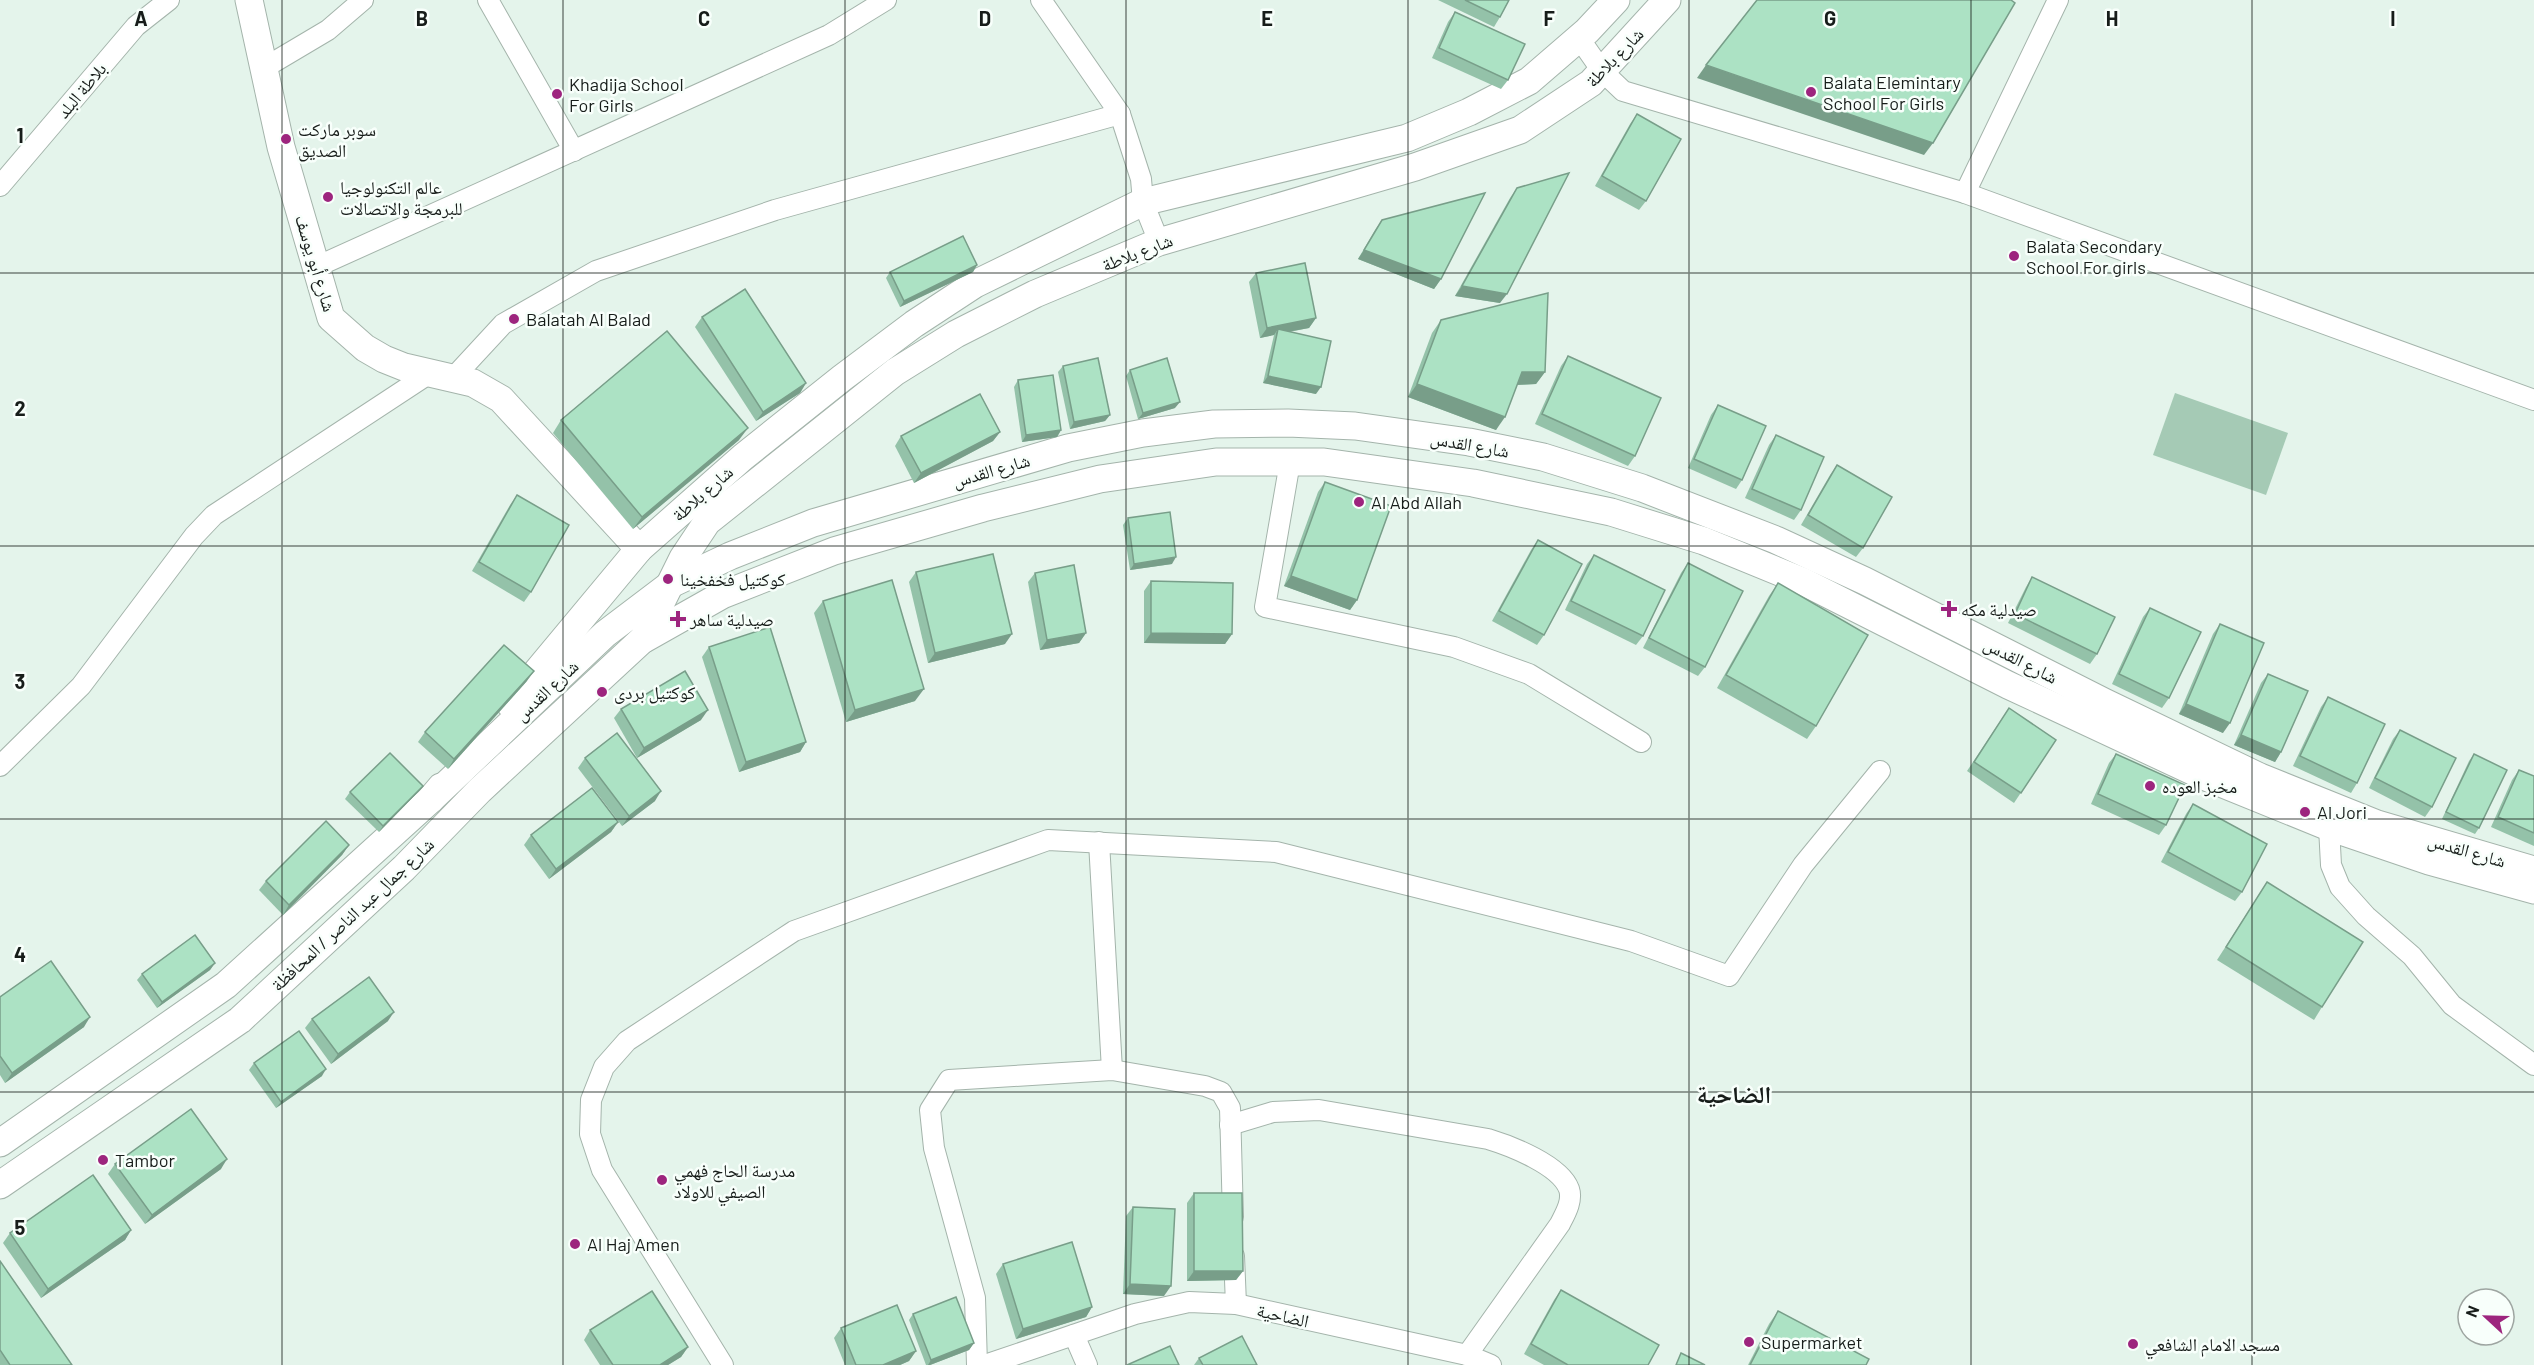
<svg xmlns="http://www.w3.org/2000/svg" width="2534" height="1365" font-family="Barlow,'Noto Naskh Arabic',sans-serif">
<rect width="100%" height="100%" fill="#e4f4eb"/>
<!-- green -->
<polygon fill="#a5cab5" points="2175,393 2288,433 2266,495 2153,455"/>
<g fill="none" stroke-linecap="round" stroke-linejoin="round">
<!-- street casing -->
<g stroke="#a4b4ab" stroke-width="22">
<g id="street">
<polyline points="488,0 574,151"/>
<polyline points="1041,0 1120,114 1141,179 1143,202 1159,242"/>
<polyline points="1579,38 1602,71 1623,91 1965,193 2534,400"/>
<polyline points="264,68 328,30 363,0"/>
<polyline points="0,186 136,26 169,0"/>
<polyline points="1965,193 2058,0"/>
<polyline points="316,267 829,35 886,0"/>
<polyline points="454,377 503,324 596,271 775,210 1120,114"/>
<polyline points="1290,462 1265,607 1454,647 1529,674 1641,742"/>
<polyline points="0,766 81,686 194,536 214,515 430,373"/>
<polyline points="2329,827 2331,865 2340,887 2366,916 2412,956 2452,1005 2534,1065"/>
<polyline points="1099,842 1112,1070"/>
<path d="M1230,1125l43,-13 46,-2 169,29c23,7 72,26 81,50 4,12 -4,25 -9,35l-93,131"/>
<polyline points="1234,1256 1236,1304"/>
<polyline points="1074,1335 1087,1365"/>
<polyline points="723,1365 602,1170 590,1134 591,1100 604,1067 627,1041 794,931 1048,840 1276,852 1631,941 1729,976 1803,865 1880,771"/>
<polyline points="977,1365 975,1298 934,1148 930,1110 949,1080 1112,1070 1205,1086 1221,1092 1230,1108 1233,1217"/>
<polyline points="985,1365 1135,1314 1189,1302 1236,1304 1467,1355 1491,1365"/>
</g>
</g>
<!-- secondary casing -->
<g stroke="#a4b4ab" stroke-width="29">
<g id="secondary">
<polyline points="249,0 281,147 331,318 365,348 384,359 404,367 473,383 501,399 639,549"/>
<polyline points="644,639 722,595 834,551 983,508 1100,479 1216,462 1324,462 1473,483 1611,512 1704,541 1804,582 2008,685 2201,775 2329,827 2429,861 2534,890"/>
<polyline points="510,704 639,549 743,457 842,378 914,324 975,284 1143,202 1407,138 1469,112 1529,81 1587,31 1616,0"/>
<polyline points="430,800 605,634 671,584 730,556 813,523 1068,448 1143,433 1214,424 1288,423 1355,426 1469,442 1543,457 1642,488 1776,540 1865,581 2104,702 2260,777 2377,824 2534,870"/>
<polyline points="0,1143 226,985 430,800 441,787"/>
<polyline points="0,1185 240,1020 404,868 480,790 643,639 683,558 707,522 895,372 956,334 1035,294 1159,242 1415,167 1520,130 1591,83 1667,0"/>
</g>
</g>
<!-- street -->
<use href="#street" stroke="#fff" stroke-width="20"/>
<!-- secondary -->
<use href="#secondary" stroke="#fff" stroke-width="27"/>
</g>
<!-- wall -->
<g fill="#94c2a9">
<polygon points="1438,0 1509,0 1500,17 1494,27"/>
<polygon points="1455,12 1508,80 1501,89 1432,58 1448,22"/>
<polygon points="1637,114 1646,201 1639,210 1595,186 1630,124"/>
<polygon points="1517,188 1500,303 1455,296 1510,198"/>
<polygon points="1382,220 1441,279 1434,289 1358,259 1375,230"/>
<polygon points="977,265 973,272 900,307 886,278 890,272"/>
<polygon points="1256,273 1316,318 1309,328 1289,332 1316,394 1263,383 1274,335 1260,338 1249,282"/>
<polygon points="702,317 806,383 800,393 756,421 695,327"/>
<polygon points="1441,320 1545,372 1536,384 1517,385 1496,430 1408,397 1432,333"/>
<polygon points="1568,356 1635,456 1628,466 1535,424 1561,366"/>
<polygon points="1063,366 1110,415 1105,421 1070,429 1058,372"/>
<polygon points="1130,370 1175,408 1138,419 1126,376"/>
<polygon points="1018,380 1061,430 1057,437 1022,442 1014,387"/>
<polygon points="1718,405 1742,480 1736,489 1688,468 1711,415"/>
<polygon points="561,420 739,440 633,529 553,433"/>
<polygon points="1000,432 993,441 914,483 895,446 901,436"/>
<polygon points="1776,435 1801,510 1794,520 1745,498 1769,445"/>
<polygon points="1837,465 1863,548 1856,557 1801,525 1830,475"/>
<polygon points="1325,482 1357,600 1350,610 1284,586 1318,492"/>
<polygon points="517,495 531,592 524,602 472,571 510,505"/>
<polygon points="1128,518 1172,564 1130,570 1123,525"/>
<polygon points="1538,540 1544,635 1537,645 1492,621 1531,550"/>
<polygon points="1594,555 1643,636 1636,645 1565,610 1587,564"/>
<polygon points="1688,563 1705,667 1698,676 1643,648 1681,573"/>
<polygon points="916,572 1005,644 928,663 909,582"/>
<polygon points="1035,573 1086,633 1079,643 1040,650 1028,582"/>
<polygon points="2032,577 2097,654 2090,664 2008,623 2026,587"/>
<polygon points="1151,581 1232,634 1225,644 1144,643 1144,591"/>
<polygon points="1778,583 1816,726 1807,739 1717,688 1769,596"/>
<polygon points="823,601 915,701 846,722 814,613"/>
<polygon points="2150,608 2169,698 2162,708 2112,684 2143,617"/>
<polygon points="2220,624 2223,733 2179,714 2213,634"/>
<polygon points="709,647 806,742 800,752 739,772 702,657"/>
<polygon points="2268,674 2281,752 2275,762 2234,745 2261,683"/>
<polygon points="527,681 448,769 418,742 425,732"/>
<polygon points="2328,697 2357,783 2351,793 2293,766 2321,707"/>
<polygon points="2009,708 2056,740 2014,803 1967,771"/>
<polygon points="621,709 701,720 637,758 614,718"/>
<polygon points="2400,730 2432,807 2425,817 2369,788 2393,739"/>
<polygon points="2116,754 2166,825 2159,835 2091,804 2109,763"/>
<polygon points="2474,754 2479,828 2475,834 2442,819 2469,761"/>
<polygon points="585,758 655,801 622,826 578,768"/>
<polygon points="2519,770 2534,776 2534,846 2491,827 2512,780"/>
<polygon points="423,786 418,792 379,832 345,799 350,792"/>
<polygon points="2193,804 2242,892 2235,901 2161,862 2186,814"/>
<polygon points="618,822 611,832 549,879 524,845 531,835"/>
<polygon points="349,845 342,855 283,915 259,890 266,881"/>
<polygon points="2267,882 2322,1007 2314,1020 2217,960"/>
<polygon points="215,963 210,970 157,1008 137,980 142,974"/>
<polygon points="0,997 84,1027 5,1083 0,1075"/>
<polygon points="312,1019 388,1021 331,1064 305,1028"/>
<polygon points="254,1063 322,1076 276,1108 249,1070"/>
<polygon points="115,1164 221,1169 145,1224 108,1174"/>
<polygon points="1194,1193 1243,1271 1236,1280 1187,1281 1187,1203"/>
<polygon points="1133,1207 1164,1296 1123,1294 1126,1216"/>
<polygon points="131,1230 125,1240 41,1298 3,1243 10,1233"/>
<polygon points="0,1261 72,1365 0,1365"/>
<polygon points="1003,1264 1092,1307 1086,1317 1016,1339 996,1274"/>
<polygon points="1561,1290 1648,1365 1544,1365 1524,1354 1554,1300"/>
<polygon points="1778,1311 1866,1365 1748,1365 1769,1324"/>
<polygon points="913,1314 974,1343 969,1350 930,1365 926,1365 909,1320"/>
<polygon points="841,1328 916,1351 909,1361 900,1365 845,1365 834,1338"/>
<polygon points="590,1330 688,1347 681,1357 668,1365 600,1365 584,1340"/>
<polygon points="1199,1358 1257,1365 1194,1365"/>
</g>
<!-- shaded-wall -->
<g fill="#789e89">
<polygon points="1706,65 1933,143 1924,155 1697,78"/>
<polygon points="1364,250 1441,279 1434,289 1358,259"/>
<polygon points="977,265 973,272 900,307 904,301"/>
<polygon points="1462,286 1507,294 1500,303 1455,296"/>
<polygon points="1316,318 1309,328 1276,334 1278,329 1274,335 1260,338 1267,328"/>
<polygon points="1522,372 1545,372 1536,384 1513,385"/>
<polygon points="1268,376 1321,387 1316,394 1263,383"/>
<polygon points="806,383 800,393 756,421 763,412"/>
<polygon points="1417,384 1505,417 1496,430 1408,397"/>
<polygon points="1180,402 1175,408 1138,419 1143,413"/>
<polygon points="1110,415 1105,421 1070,429 1074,422"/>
<polygon points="748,428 739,440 633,529 642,517"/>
<polygon points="1061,430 1057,437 1022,442 1026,435"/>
<polygon points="1000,432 993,441 914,483 921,473"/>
<polygon points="1176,557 1172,564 1130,570 1134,564"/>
<polygon points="1291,576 1357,600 1350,610 1284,586"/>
<polygon points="1086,633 1079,643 1040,650 1047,640"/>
<polygon points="1151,633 1232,634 1225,644 1144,643"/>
<polygon points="1012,634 1005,644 928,663 935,653"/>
<polygon points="534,671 527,681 448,769 454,759"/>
<polygon points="924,689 915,701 846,722 855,710"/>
<polygon points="2186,704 2230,723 2223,733 2179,714"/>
<polygon points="708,710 701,720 637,758 644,748"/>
<polygon points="2241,735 2281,752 2275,762 2234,745"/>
<polygon points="806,742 800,752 739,772 746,762"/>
<polygon points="423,786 418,792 379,832 383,826"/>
<polygon points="661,791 655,801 622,826 629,816"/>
<polygon points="618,822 611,832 549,879 556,869"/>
<polygon points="349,845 342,855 283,915 289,905"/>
<polygon points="215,963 210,970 157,1008 162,1002"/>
<polygon points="394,1012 388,1021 331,1064 338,1054"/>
<polygon points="90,1017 84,1027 5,1083 12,1073"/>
<polygon points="326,1069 322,1076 276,1108 281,1102"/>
<polygon points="227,1159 221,1169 145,1224 152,1215"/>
<polygon points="131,1230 125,1240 41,1298 48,1289"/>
<polygon points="1194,1271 1243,1271 1236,1280 1187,1281"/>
<polygon points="1130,1284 1171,1286 1164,1296 1123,1294"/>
<polygon points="1092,1307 1086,1317 1016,1339 1023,1329"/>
<polygon points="974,1343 969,1350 930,1365 928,1365 931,1360"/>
<polygon points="688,1347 681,1357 668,1365 660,1365"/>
<polygon points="916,1351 909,1361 900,1365 883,1365"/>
</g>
<!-- building -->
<g fill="#ace2c4" stroke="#789e89" stroke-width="1.5">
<polygon points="1465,0 1509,0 1500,17"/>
<polygon points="1757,0 2011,0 2015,3 1933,143 1706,65"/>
<polygon points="1455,12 1525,44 1508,80 1439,48"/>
<polygon points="1637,114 1681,139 1646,201 1602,176"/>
<polygon points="1569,173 1507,294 1462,286 1517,188"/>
<polygon points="1485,193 1441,279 1364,250 1382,220"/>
<polygon points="963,236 977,265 904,301 890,272"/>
<polygon points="1305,263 1316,318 1267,328 1256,273"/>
<polygon points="745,289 806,383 763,412 702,317"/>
<polygon points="1548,293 1545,372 1522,372 1505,417 1417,384 1441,320"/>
<polygon points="1278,329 1331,341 1321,387 1268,376"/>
<polygon points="667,331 748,428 642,517 561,420"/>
<polygon points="1568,356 1661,398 1635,456 1542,414"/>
<polygon points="1098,358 1110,415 1074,422 1063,366"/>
<polygon points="1167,358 1180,402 1143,413 1130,370"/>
<polygon points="1053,375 1061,430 1026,435 1018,380"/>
<polygon points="980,394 1000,432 921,473 901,436"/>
<polygon points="1718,405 1766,426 1742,480 1694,459"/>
<polygon points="1776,435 1824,457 1801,510 1752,489"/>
<polygon points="1837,465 1892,497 1863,548 1808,515"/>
<polygon points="1325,482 1391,506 1357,600 1291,576"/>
<polygon points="517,495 569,525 531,592 479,562"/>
<polygon points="1170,512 1176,557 1134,564 1128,518"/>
<polygon points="1538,540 1582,564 1544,635 1499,611"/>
<polygon points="993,554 1012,634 935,653 916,572"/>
<polygon points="1594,555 1665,590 1643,636 1571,601"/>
<polygon points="1688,563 1743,591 1705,667 1649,638"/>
<polygon points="1074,565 1086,633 1047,640 1035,573"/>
<polygon points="2032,577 2115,617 2097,654 2015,614"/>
<polygon points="892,580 924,689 855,710 823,601"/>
<polygon points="1151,581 1233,583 1232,634 1151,633"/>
<polygon points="1778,583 1868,635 1816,726 1726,675"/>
<polygon points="2150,608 2201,632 2169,698 2119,674"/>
<polygon points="2220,624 2264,643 2230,723 2186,704"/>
<polygon points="770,627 806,742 746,762 709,647"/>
<polygon points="504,645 534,671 454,759 425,732"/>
<polygon points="685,671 708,710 644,748 621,709"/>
<polygon points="2268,674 2308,691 2281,752 2241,735"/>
<polygon points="2328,697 2385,724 2357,783 2300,756"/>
<polygon points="2009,708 2056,740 2021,793 1974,762"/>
<polygon points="2400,730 2456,758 2432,807 2375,778"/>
<polygon points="617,733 661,791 629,816 585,758"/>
<polygon points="390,753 423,786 383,826 350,792"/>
<polygon points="2116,754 2185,785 2166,825 2098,794"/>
<polygon points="2474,754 2507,770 2479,828 2446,812"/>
<polygon points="2519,770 2534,776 2534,833 2498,817"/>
<polygon points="592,788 618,822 556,869 531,835"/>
<polygon points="2193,804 2267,844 2242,892 2168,852"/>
<polygon points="326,821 349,845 289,905 266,881"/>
<polygon points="2267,882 2363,942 2322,1007 2226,947"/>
<polygon points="195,935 215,963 162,1002 142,974"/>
<polygon points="51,961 90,1017 12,1073 0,1056 0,997"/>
<polygon points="369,977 394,1012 338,1054 312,1019"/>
<polygon points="299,1031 326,1069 281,1102 254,1063"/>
<polygon points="191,1109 227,1159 152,1215 115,1164"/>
<polygon points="93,1175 131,1230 48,1289 10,1233"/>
<polygon points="1194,1193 1242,1193 1243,1271 1194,1271"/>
<polygon points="1133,1207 1175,1209 1171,1286 1130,1284"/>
<polygon points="1072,1242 1092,1307 1023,1329 1003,1264"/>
<polygon points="0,1261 72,1365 10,1365 0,1350"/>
<polygon points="1561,1290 1659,1345 1648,1365 1568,1365 1531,1344"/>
<polygon points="652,1291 688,1347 660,1365 613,1365 590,1330"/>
<polygon points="956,1297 974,1343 931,1360 913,1314"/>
<polygon points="897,1305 916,1351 883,1365 856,1365 841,1328"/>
<polygon points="1778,1311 1869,1359 1866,1365 1750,1365"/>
<polygon points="1242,1336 1257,1365 1203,1365 1199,1358"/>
<polygon points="1170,1346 1179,1365 1127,1365"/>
<polygon points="1681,1353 1705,1365 1676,1365"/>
</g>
<!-- grid -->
<path fill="none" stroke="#171d1a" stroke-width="1.5" stroke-opacity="0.55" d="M282,0v1365M563,0v1365M845,0v1365M1126,0v1365M1408,0v1365M1689,0v1365M1971,0v1365M2252,0v1365M0,273h2534M0,546h2534M0,819h2534M0,1092h2534"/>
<!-- markers -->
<g fill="#9d257e" stroke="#f8fffb" stroke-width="2">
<circle cx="1811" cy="92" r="6"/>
<circle cx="557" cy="94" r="6"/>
<circle cx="286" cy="139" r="6"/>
<circle cx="328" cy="197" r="6"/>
<circle cx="2014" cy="256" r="6"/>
<circle cx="514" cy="319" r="6"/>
<circle cx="1359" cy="502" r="6"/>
<circle cx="668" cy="579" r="6"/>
<path d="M1946 600h6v6h6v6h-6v6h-6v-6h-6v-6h6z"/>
<path d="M675 610h6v6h6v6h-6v6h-6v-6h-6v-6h6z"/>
<circle cx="602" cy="692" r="6"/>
<circle cx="2150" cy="786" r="6"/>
<circle cx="2305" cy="812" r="6"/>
<circle cx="103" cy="1160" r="6"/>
<circle cx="662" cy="1180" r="6"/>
<circle cx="575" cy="1244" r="6"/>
<circle cx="1749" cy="1342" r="6"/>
<circle cx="2133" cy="1344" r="6"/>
</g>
<g text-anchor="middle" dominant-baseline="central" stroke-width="5" stroke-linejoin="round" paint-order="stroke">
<!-- street labels -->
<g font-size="18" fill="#171d1a" stroke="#f8fffb">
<text transform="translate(1614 57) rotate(-46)">شارع بلاطة</text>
<text transform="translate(81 90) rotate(-50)">بلاطة البلد</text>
<text transform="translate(1137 252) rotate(-21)">شارع بلاطة</text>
<text transform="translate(316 263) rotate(73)">شارع أبو يوسف</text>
<text transform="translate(1470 444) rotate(10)">شارع القدس</text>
<text transform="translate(991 470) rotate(-16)">شارع القدس</text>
<text transform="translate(702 493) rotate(-41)">شارع بلاطة</text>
<text transform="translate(2021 660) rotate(27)">شارع القدس</text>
<text transform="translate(546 690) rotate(-43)">شارع القدس</text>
<text transform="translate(2467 850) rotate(16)">شارع القدس</text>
<text transform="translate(352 914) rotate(-43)">شارع جمال عبد الناصر / المحافظة</text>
<text transform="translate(1283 1315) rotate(13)">الضاحية</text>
</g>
<!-- poi labels -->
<g font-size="18" fill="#171d1a" stroke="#f8fffb" text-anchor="start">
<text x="1823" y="82">Balata Elemintary<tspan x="1823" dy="21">School For Girls</tspan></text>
<text x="569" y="84">Khadija School<tspan x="569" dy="21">For Girls</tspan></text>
<text x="298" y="129">سوبر ماركت<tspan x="298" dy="21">الصديق</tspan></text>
<text x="340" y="187">عالم التكنولوجيا<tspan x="340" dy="21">للبرمجة والاتصالات</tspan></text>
<text x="2026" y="246">Balata Secondary<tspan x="2026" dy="21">School For girls</tspan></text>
<text x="526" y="319">Balatah Al Balad</text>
<text x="1371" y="502">Al Abd Allah</text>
<text x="680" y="579">كوكتيل فخفخينا</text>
<text x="1961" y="609">صيدلية مكه</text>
<text x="690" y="619">صيدلية ساهر</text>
<text x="614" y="692">كوكتيل بردى</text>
<text x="2162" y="786">مخبز العوده</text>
<text x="2317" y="812">Al Jori</text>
<text x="115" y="1160">Tambor</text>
<text x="674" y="1170">مدرسة الحاج فهمي<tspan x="674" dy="21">الصيفي للاولاد</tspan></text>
<text x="587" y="1244">Al Haj Amen</text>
<text x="1761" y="1342">Supermarket</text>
<text x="2145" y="1344">مسجد الامام الشافعي</text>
</g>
<!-- district labels -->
<g font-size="24" font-weight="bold" fill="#171d1a" stroke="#f8fffb">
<text x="1734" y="1093">الضاحية</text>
</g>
</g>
<g font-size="20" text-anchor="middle" font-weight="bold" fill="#171d1a" stroke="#f8fffb" stroke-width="5" stroke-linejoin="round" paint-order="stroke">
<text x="141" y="26">A</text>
<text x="422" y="26">B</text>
<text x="704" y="26">C</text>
<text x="985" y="26">D</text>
<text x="1267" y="26">E</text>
<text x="1549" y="26">F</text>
<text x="1830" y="26">G</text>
<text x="2112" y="26">H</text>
<text x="2393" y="26">I</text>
<text x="20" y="143">1</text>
<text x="20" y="416">2</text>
<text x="20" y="689">3</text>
<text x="20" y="962">4</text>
<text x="20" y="1235">5</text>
</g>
<!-- north arrow -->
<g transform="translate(2486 1317) rotate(292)"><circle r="28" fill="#f8fffb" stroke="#9ea5a1" stroke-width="1.5"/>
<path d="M0-4.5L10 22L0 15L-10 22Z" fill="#9d257e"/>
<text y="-9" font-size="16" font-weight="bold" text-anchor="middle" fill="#171d1a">N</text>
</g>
</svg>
